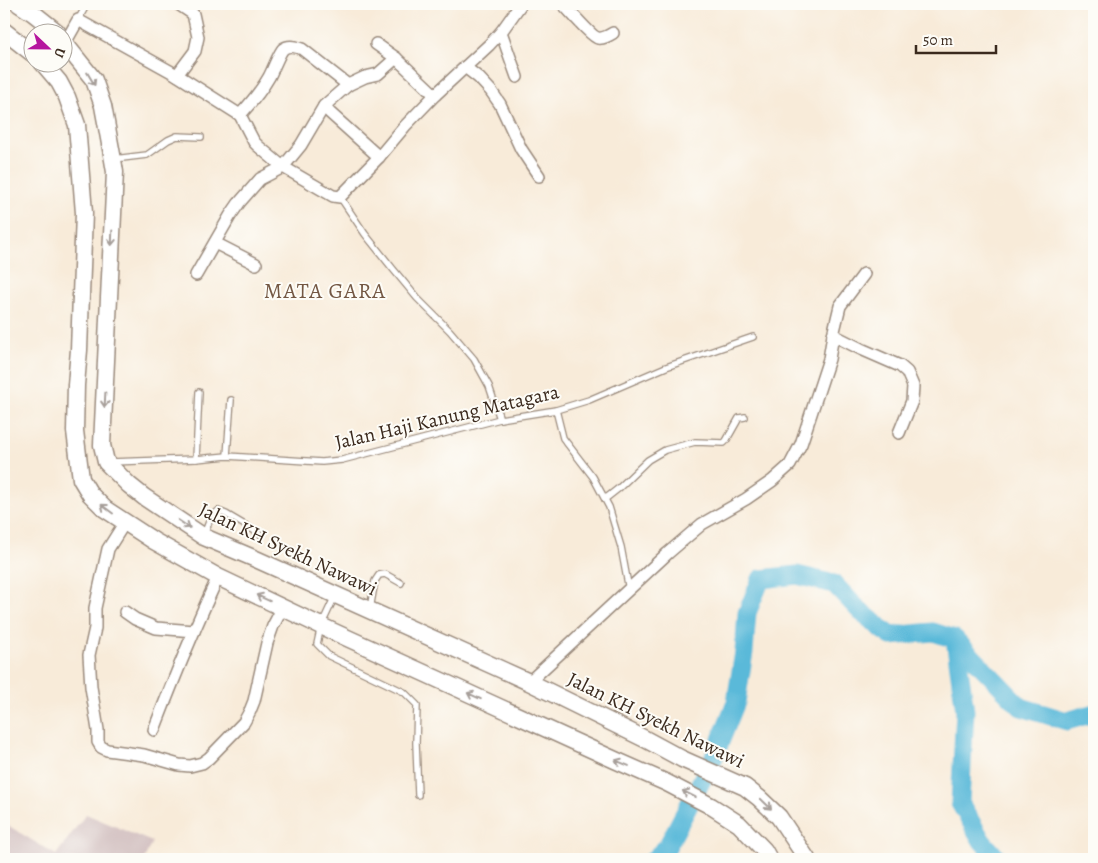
<svg xmlns="http://www.w3.org/2000/svg" width="1098" height="863" font-family="Alegreya,serif">
<rect width="100%" height="100%" fill="#fdfcf7"/>
<filter id="ink" filterUnits="userSpaceOnUse"><feTurbulence type="fractalNoise" baseFrequency=".02" numOctaves="2"/><feDisplacementMap in="SourceGraphic" scale="10" xChannelSelector="R" yChannelSelector="G"/><feConvolveMatrix kernelMatrix="1 2 1 2 8 2 1 2 1" color-interpolation-filters="sRGB"/></filter>
<filter id="wash" filterUnits="userSpaceOnUse"><feTurbulence type="fractalNoise" baseFrequency=".0096" numOctaves="4" result="noise"/><feDisplacementMap in="SourceGraphic" scale="20" xChannelSelector="R" yChannelSelector="G"/><feGaussianBlur stdDeviation="1.12" result="paint"/><feColorMatrix in="noise" values="0 0 0 0 0 0 0 0 0 0 0 0 0 0 0 0 0 1.4 0 .05"/><feComposite in="paint" operator="in"/></filter>
<g filter="url(#wash)">
<rect width="100%" height="100%" fill="#f8ebd9"/>
<!-- industrial -->
<polygon fill="#d2bfc0" points="86,814 152,842 144,859 4,859 4,823 56,855"/>
<g fill="none" stroke-linecap="round" stroke-linejoin="round">
<!-- river -->
<g stroke="#5ab9d9" stroke-width="19">
<polyline points="955,639 1021,707 1067,721 1094,713"/>
<polyline points="654,859 667,847 714,757 736,702 744,652 747,613 761,579 797,575 834,584 860,611 891,636 933,632 955,639 965,711 960,803 982,841 998,859"/>
</g>
</g>
</g>
<g filter="url(#ink)">
<g fill="none" stroke-linecap="round" stroke-linejoin="round">
<!-- lane casing -->
<g stroke="#9a8a7c" stroke-width="8">
<g id="lane">
<polyline points="78,20 87,4"/>
<polyline points="114,159 147,155 168,140 177,136 201,137"/>
<polyline points="340,197 365,234 393,269 417,298 450,331 474,359 489,386 500,419"/>
<polyline points="556,410 563,438 593,477 609,507 621,547 629,590"/>
<polyline points="227,456 231,400"/>
<polyline points="196,459 199,392"/>
<polyline points="110,462 196,459 227,456 322,462 342,460 500,419 556,410 589,400 666,367 753,337"/>
<polyline points="605,499 619,488 648,460 665,450 695,442 724,443 726,441 739,418 745,417"/>
<polyline points="204,535 210,519 218,511 226,514 260,534"/>
<polyline points="335,596 321,626 317,644 329,656 404,692 417,705 416,743 418,795"/>
<polyline points="370,609 375,581 379,575 385,574 401,583"/>
</g>
</g>
<!-- street casing -->
<g stroke="#9a8a7c" stroke-width="14">
<g id="street">
<path d="M563,4c6,6 29,33 35,34 5,1 10,-2 15,-5"/>
<polyline points="501,32 517,77"/>
<polyline points="65,43 78,20 177,75 240,115 254,142 258,146 283,167 333,196 340,197 379,157 405,126 435,95 489,45 501,32 521,4"/>
<polyline points="376,44 396,58 435,95"/>
<polyline points="465,67 479,78 491,91 500,104 521,149 539,176"/>
<polyline points="177,75 195,51 198,37 193,14 178,4"/>
<polyline points="348,85 324,106 330,113 379,157"/>
<path d="M240,115c11,-12 21,-24 29,-38 4,-7 10,-24 14,-28 6,-5 14,-2 19,0l46,36 17,-8 13,-3 18,-16"/>
<polyline points="215,243 256,264"/>
<polyline points="196,275 230,216 239,203 260,179 283,167 301,145 324,106"/>
<polyline points="833,335 861,349 900,366 907,372 913,386 912,401 899,433"/>
<polyline points="125,522 108,549 95,608 95,628 89,655 91,687 98,730 98,742 101,747 107,750 144,755 179,765 190,766 202,763 209,758 244,722 250,711 254,701 267,643 273,626 283,607"/>
<polyline points="125,612 135,619 156,628 194,631"/>
<polyline points="529,682 668,553 702,524 746,499 772,481 790,465 801,444 829,359 833,335 840,306 864,274"/>
<path d="M154,730c20,-52 41,-103 64,-153"/>
</g>
</g>
<!-- secondary casing -->
<g stroke="#9a8a7c" stroke-width="19">
<g id="secondary">
<polyline points="19,4 33,13 57,32"/>
<polyline points="4,31 32,53"/>
<polyline points="62,40 94,80 103,106 113,160 115,172 102,445 106,462 129,485 144,497 204,537 258,560 529,682 645,739 682,759 745,787 759,798 779,817 807,859"/>
<polyline points="42,62 59,82 67,97 77,125 84,213 79,350 76,385 75,431 81,479 90,494 105,509 154,541 218,577 321,626 615,760 667,783 711,806 739,824 764,850 769,859"/>
</g>
</g>
<!-- lane -->
<use href="#lane" stroke="#fff" stroke-width="5.5"/>
<!-- street -->
<use href="#street" stroke="#fff" stroke-width="11"/>
<!-- secondary -->
<use href="#secondary" stroke="#fff" stroke-width="16"/>
</g>
<!-- one-way arrows -->
<defs><path id="oneway-shaft" d="M-6 0H5M1.5-3L5.5 0L1.5 3" fill="none" stroke-width="1.6" stroke-linecap="round" stroke-linejoin="round" transform="scale(1.25)"/></defs>
<g stroke="#a79f9a">
<use href="#oneway-shaft" transform="translate(91 79) rotate(59)"/>
<use href="#oneway-shaft" transform="translate(112 238) rotate(92)"/>
<use href="#oneway-shaft" transform="translate(105 400) rotate(93)"/>
<use href="#oneway-shaft" transform="translate(107 509) rotate(-143)"/>
<use href="#oneway-shaft" transform="translate(184 524) rotate(34)"/>
<use href="#oneway-shaft" transform="translate(263 598) rotate(-155)"/>
<use href="#oneway-shaft" transform="translate(474 696) rotate(-155)"/>
<use href="#oneway-shaft" transform="translate(622 763) rotate(-157)"/>
<use href="#oneway-shaft" transform="translate(689 794) rotate(-153)"/>
<use href="#oneway-shaft" transform="translate(766 804) rotate(44)"/>
</g>
</g>
<g text-anchor="middle" dominant-baseline="central" stroke-width="4" stroke-linejoin="round" paint-order="stroke">
<!-- street labels -->
<g font-size="20" fill="#3b2a1e" stroke="#fdfcf7">
<text transform="translate(447 417) rotate(-13)">Jalan Haji Kanung Matagara</text>
<text transform="translate(288 549) rotate(25)">Jalan KH Syekh Nawawi</text>
<text transform="translate(656 720) rotate(26)">Jalan KH Syekh Nawawi</text>
</g>
<!-- quarter labels -->
<g font-size="22" letter-spacing="1" fill="#745844" stroke="#fdfcf7">
<text x="325" y="291">MATA GARA</text>
</g>
</g>
<!-- margin -->
<rect width="1098" height="863" fill="none" stroke="#fdfcf7" stroke-width="20"/>
<!-- north arrow -->
<g transform="translate(48 48) rotate(112)"><circle r="24" fill="#fdfcf7" stroke="#afa8a0"/>
<path d="M0-4L9 19L0 12L-9 19Z" fill="#b5179e"/>
<text y="-8" font-size="14" font-weight="bold" text-anchor="middle" fill="#3b2a1e">U</text>
</g>
<!-- scale -->
<path d="M916 45v8h80v-8" fill="none" stroke="#3b2a1e" stroke-width="2.5"/>
<text x="923" y="45" font-size="15" fill="#3b2a1e" stroke="#fdfcf7" stroke-width="4" paint-order="stroke">50 m</text>
</svg>
